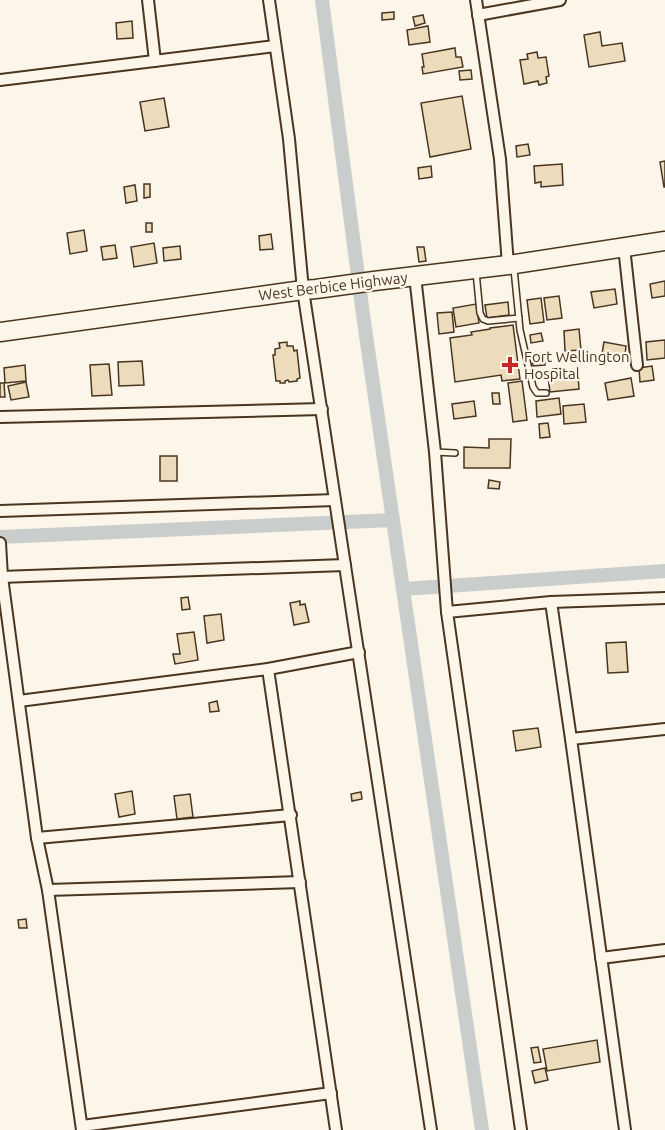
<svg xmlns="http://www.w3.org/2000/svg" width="665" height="1130" font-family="Ubuntu,sans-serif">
<rect width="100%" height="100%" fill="#fbf6e9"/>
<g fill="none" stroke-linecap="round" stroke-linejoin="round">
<!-- canal -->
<g stroke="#c9cecd" stroke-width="14">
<polyline points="322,0 364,322 482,1130"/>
<polyline points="0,537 393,520"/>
<polyline points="403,589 665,571"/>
</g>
</g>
<!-- building -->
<g fill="#ecdcbc" stroke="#4a3520" stroke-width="1.5">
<polygon points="394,12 394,19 382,20 382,13"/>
<polygon points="423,15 425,23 415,26 413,17"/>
<polygon points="132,21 133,38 117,39 116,23"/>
<polygon points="428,26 430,42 409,45 407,30"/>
<polygon points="600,32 602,46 622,43 625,61 589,67 584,35"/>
<polygon points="455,48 456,57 461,57 463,67 423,74 422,67 424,67 422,54"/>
<polygon points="537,52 538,58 546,57 549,76 546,77 547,83 539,85 538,81 524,84 520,60 528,59 527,54"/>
<polygon points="471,70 472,79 460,80 459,71"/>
<polygon points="462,96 471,149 430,157 421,103"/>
<polygon points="164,98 169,127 145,131 140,102"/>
<polygon points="528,144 530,155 517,157 516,146"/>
<polygon points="665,161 665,187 664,187 660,162"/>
<polygon points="562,164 563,185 541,187 541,182 535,183 534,166"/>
<polygon points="431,166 432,177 419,179 418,168"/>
<polygon points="144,184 150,184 150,197 144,198"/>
<polygon points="135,185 137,201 126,203 124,187"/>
<rect x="146" y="223" width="6" height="9"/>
<polygon points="84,230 87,251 70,254 67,233"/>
<polygon points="271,234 273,249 260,250 259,236"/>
<polygon points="154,243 157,263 134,267 131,247"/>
<polygon points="115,245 117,258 103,260 101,247"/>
<polygon points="180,246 181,259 164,261 163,248"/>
<polygon points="417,247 424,247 426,261 419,262"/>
<polygon points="665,281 665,296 652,298 650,284"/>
<polygon points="615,289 617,304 594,308 591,292"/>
<polygon points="559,296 562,318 547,320 544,298"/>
<polygon points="541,298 544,322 530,324 527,300"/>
<polygon points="508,302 509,315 487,318 485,305"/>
<polygon points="476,304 479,323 456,327 453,308"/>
<polygon points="452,312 454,332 439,334 437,313"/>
<polygon points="513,325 520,379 502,381 501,375 455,382 450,338 472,335 471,332 490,329 490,328"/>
<polygon points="579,329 581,350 565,351 564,331"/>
<polygon points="541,333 543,341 531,343 530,335"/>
<polygon points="665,340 665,358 647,360 646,342"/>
<polygon points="287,342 287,346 293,346 294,351 297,350 300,378 297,379 297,381 289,382 288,380 285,381 285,383 280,383 280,381 276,381 273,355 275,355 275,349 280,348 279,343"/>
<polygon points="604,342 626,346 624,363 601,359"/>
<polygon points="544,353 545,365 533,366 532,355"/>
<polygon points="142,361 144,385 119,386 118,362"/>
<polygon points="109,364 112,395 92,396 90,365"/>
<polygon points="25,365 26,381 5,383 4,368"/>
<polygon points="652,366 654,380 640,382 639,368"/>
<polygon points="565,368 566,375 578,374 579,389 550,392 548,377 553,376 553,369"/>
<polygon points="631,378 634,396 608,400 605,383"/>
<polygon points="522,381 527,420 513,422 508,383"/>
<polygon points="26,382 29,397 11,400 8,386"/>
<polygon points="0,383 4,383 5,397 0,397"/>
<polygon points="492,393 499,393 500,404 493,404"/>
<polygon points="559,398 561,414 537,417 536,401"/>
<polygon points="474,401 476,416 454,419 452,404"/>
<polygon points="584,404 586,422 564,424 563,406"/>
<polygon points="548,423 550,437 540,438 539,424"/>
<polygon points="489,439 511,439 510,468 464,468 464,447 489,448"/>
<rect x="160" y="456" width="17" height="25"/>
<polygon points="489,480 500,482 499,489 488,488"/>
<polygon points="188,597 190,609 182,610 181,598"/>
<polygon points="300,601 300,605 305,604 309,622 294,625 290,603"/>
<polygon points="221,614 224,640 207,643 204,616"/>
<polygon points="194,632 198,660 175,664 173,654 180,654 177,634"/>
<polygon points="626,642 628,672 608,673 606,643"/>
<polygon points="217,701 219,711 210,712 209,703"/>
<polygon points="538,728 541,747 516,751 513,731"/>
<polygon points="132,791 135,814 119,817 115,794"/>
<polygon points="361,792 362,799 352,801 351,794"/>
<polygon points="190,794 193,817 177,819 174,796"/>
<polygon points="26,919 27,928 19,928 18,920"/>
<polygon points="597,1040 600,1062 547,1071 543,1049"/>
<polygon points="538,1047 541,1062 534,1063 531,1048"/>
<polygon points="545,1068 548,1080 535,1083 532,1071"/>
</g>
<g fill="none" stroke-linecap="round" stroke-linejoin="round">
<!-- lane casing -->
<g stroke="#4a3520" stroke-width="8">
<g id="lane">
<polyline points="514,269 520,330 533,387 537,393 546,393"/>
<polyline points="476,272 480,313 483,319 488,321 519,318"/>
<polyline points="435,452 455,453"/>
</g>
</g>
<!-- street casing -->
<g stroke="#4a3520" stroke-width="14">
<g id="street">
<polyline points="148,0 155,61"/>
<polyline points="269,0 289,139 303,290 431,1130"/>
<polyline points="476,0 500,159 508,265"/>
<polyline points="478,15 560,0"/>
<polyline points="0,80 275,46"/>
<polyline points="624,247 637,365"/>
<polyline points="415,276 435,452 447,612 521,1130"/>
<polyline points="0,417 322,409"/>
<polyline points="0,511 335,500"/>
<polyline points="0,543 2,577 37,838 48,890 82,1130"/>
<polyline points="0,577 345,565"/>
<polyline points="551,602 571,739 625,1130"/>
<polyline points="447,612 551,602 665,598"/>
<polyline points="19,701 268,669"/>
<polyline points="571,739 665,729"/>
<polyline points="37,838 291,815"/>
<polyline points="48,890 300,882"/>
<polyline points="601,958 665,950"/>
<polyline points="82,1126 331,1093"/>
<polyline points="336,1130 268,669 359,652"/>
</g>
</g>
<!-- primary casing -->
<g stroke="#4a3520" stroke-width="21">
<polyline id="primary" points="0,332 303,290 316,289 374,281 508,265 665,241"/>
</g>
<!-- lane -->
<use href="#lane" stroke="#fbf6e9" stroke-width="5"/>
<!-- street -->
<use href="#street" stroke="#fbf6e9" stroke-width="10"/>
<!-- primary -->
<use href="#primary" stroke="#fbf6e9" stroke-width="18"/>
</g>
<!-- markers -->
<path fill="#c62828" stroke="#fbf6e9" stroke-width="2" d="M507 356h6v6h6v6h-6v6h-6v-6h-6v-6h6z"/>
<g text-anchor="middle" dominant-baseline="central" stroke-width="4.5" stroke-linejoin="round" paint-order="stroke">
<!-- street labels -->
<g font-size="15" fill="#4a3520" stroke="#fbf6e9">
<text transform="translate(333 286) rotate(-7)">West Berbice Highway</text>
</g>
<!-- poi labels -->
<g font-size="15" fill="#4a3520" stroke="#fbf6e9" text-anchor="start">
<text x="524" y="356">Fort Wellington<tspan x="524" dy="17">Hospital</tspan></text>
</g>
</g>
</svg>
